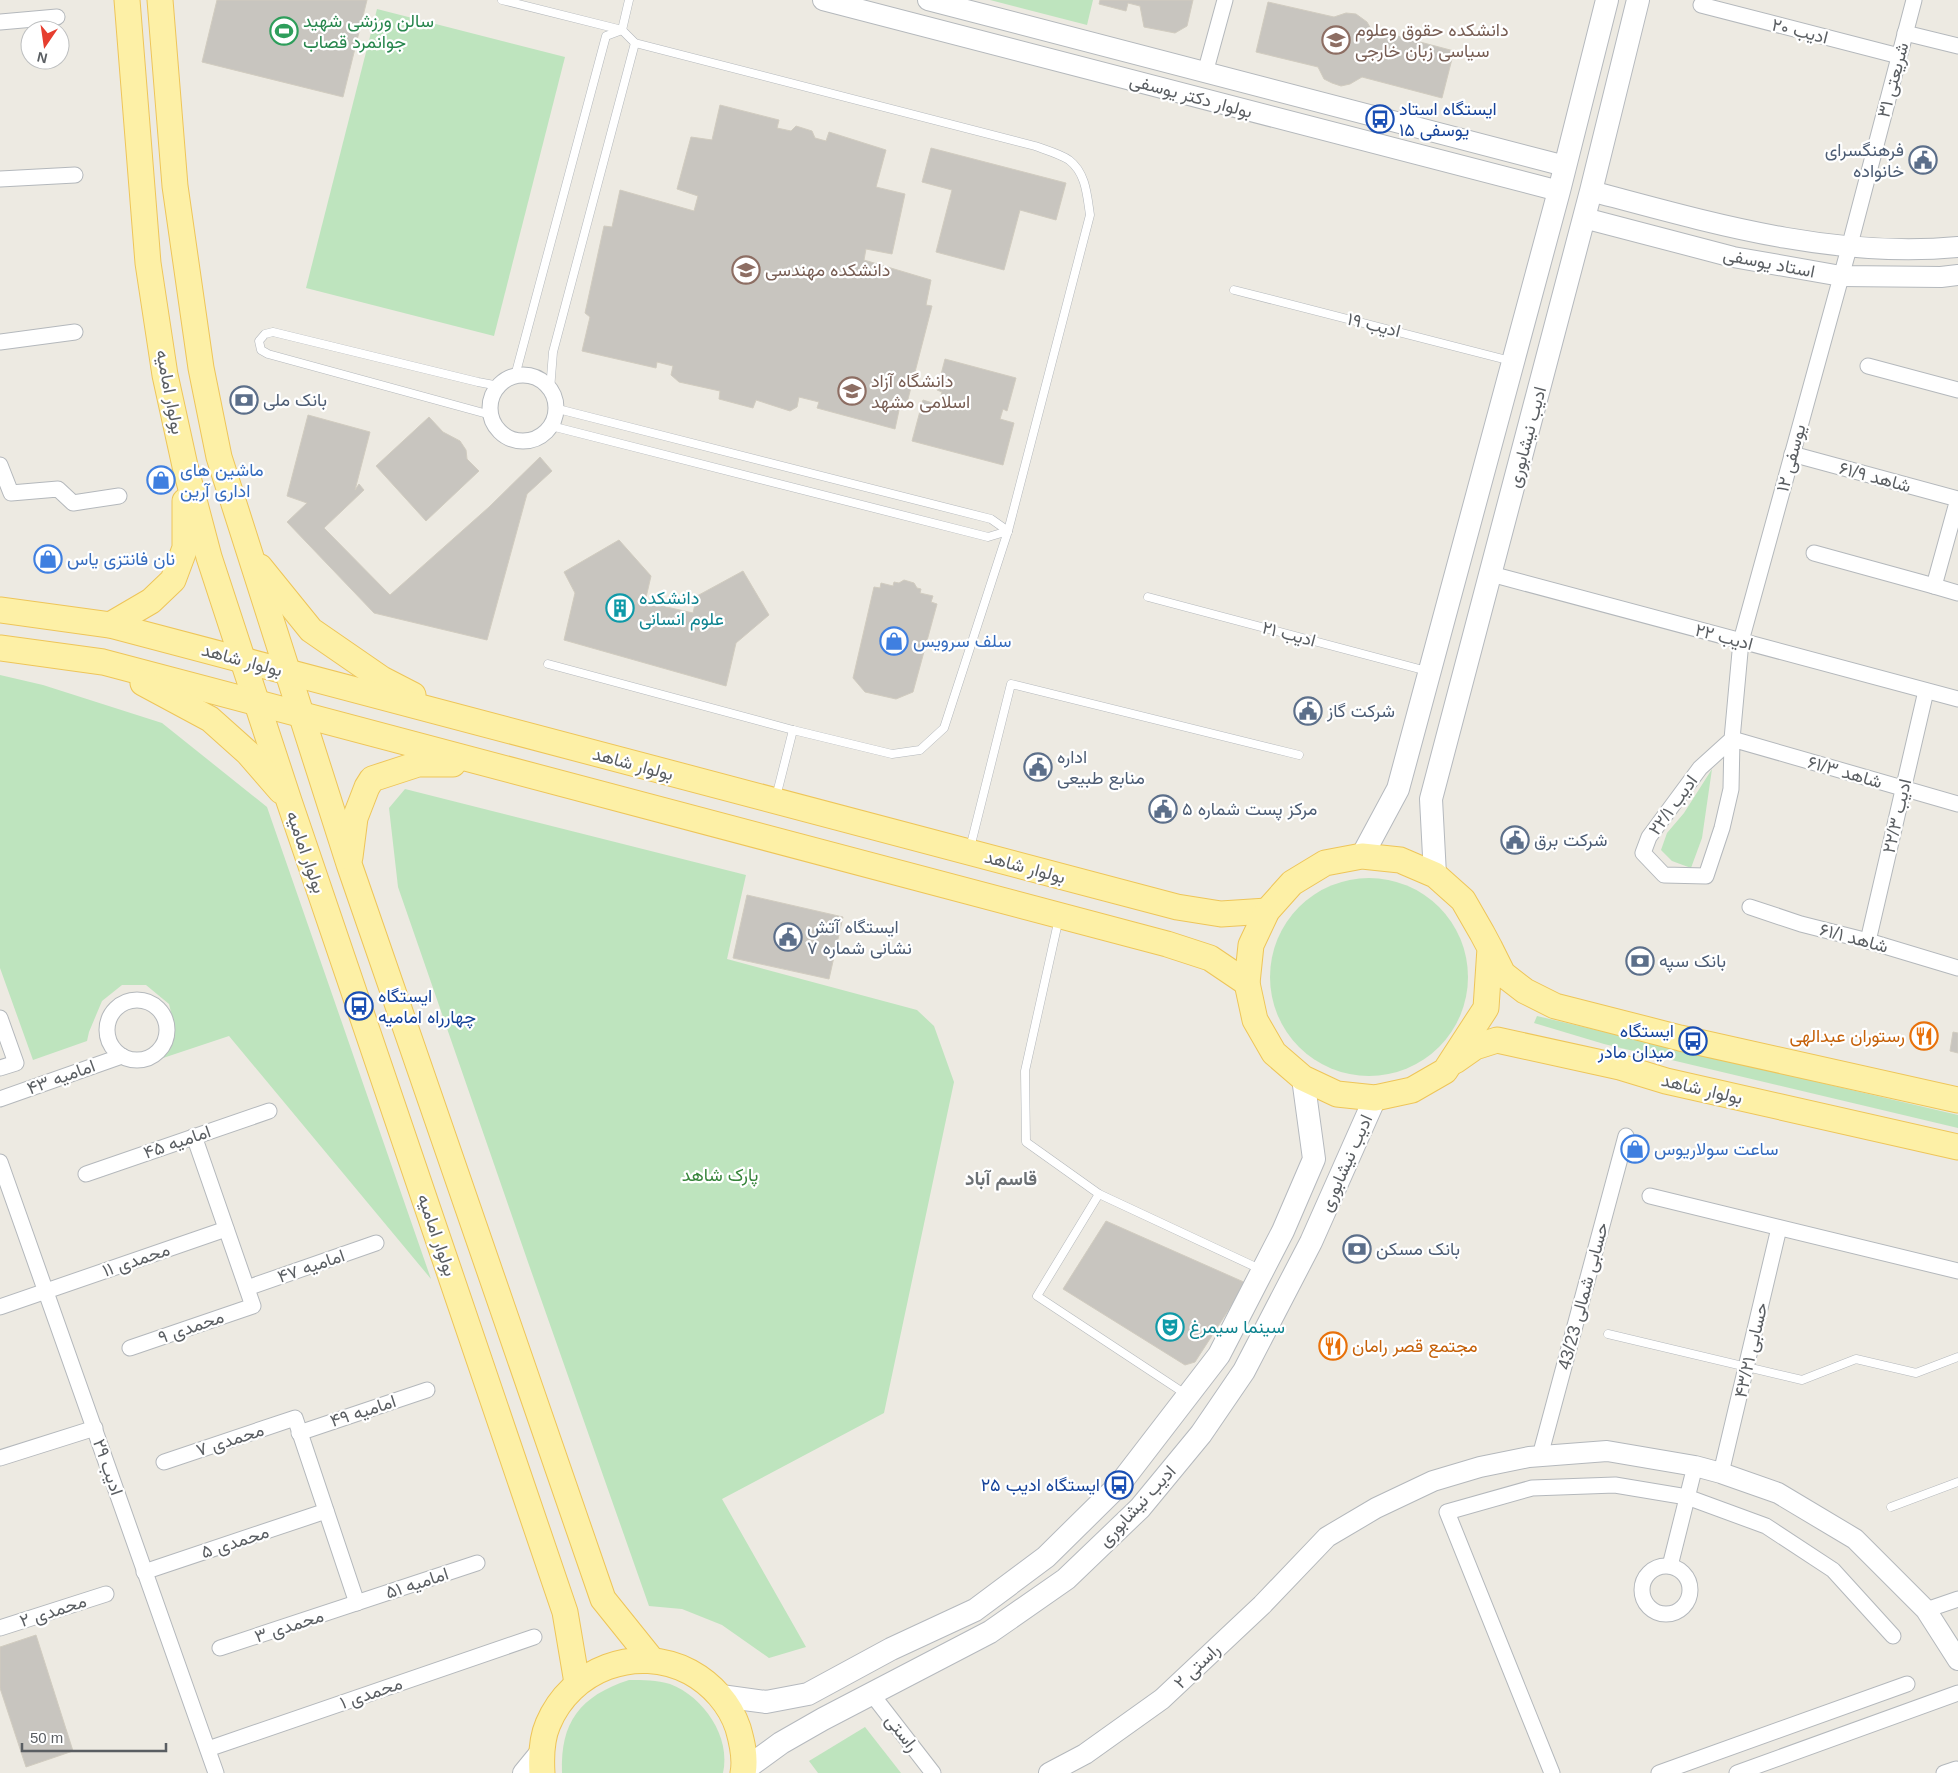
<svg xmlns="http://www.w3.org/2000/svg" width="1958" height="1773" font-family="Arial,Vazirmatn,sans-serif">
<rect width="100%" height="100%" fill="#edeae2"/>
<!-- green -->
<g fill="#bee4be">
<polygon points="990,0 1093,0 1087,25"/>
<polygon points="377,9 565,57 494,336 306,288"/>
<polygon points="0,675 43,685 162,723 267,807 431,1279 229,1036 163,1058 175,1028 169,1004 146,985 122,985 102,1001 89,1032 87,1041 33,1060 0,968"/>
<polygon points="1712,769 1702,838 1691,868 1672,861 1661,850 1667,833 1684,813"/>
<polygon points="405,789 746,875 727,959 917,1010 934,1026 954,1082 884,1413 722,1499 806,1647 769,1658 722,1625 682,1609 649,1606 529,1265 398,887 389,808"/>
<circle cx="1369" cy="977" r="99"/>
<polygon points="1537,1016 1958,1115 1958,1128 1604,1044 1534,1023"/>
<path d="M629,1680c14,0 28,0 41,4 34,13 61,53 53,89h-161c-2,-51 18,-77 67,-93z"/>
<polygon points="865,1727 901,1773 818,1773 809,1761"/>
</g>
<!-- building -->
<g fill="#c8c5bf" stroke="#d1ccc0">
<polygon points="217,0 367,0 343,97 202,62"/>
<polygon points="1100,0 1193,0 1187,26 1175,33 1144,27 1140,6 1128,3 1126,11 1099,4"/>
<polygon points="1268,2 1334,17 1346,13 1356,14 1367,22 1371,29 1454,51 1442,98 1362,77 1350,84 1341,86 1332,83 1324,79 1318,67 1256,52"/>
<polygon points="720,105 779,120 777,128 791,131 796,126 812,131 815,138 826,141 829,132 886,150 876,187 905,194 892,254 866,249 864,260 931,280 926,305 932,306 907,403 901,401 895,429 817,408 819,402 799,397 797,407 790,411 756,400 753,408 719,399 720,391 679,382 671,375 673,366 657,362 656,368 582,351 590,317 585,313 604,226 612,227 620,190 694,211 698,196 677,189 691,137 712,140"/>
<polygon points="931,148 1066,183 1056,220 1020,210 1004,270 936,252 952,190 922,182"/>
<polygon points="945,359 1016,378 1007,411 1003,409 1000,419 1014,423 1003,465 912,441 923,400 939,405 942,392 937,390"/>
<polygon points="308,415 370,432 355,490 359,484 364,490 324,528 390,595 489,507 540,457 552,471 527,494 487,640 374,613 287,522 307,503 287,496"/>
<polygon points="429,417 443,432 460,441 466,450 467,459 479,471 426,521 376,466"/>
<polygon points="619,540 651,576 645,602 693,613 697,596 743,571 769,615 736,643 726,686 564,640 575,593 564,572"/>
<polygon points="904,580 914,583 917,588 921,589 920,593 933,596 931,602 937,604 913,692 896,699 865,692 853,678 874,587 880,588 881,583 893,586 894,582 899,583"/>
<polygon points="747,895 843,917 829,979 733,958"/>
<polygon points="1953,1032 1958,1033 1958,1053 1950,1051"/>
<polygon points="1106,1221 1246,1283 1195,1362 1185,1365 1063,1289"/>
<polygon points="36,1635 73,1751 26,1767 0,1688 0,1647"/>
</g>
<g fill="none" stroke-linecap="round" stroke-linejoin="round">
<!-- service casing -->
<g stroke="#b4b8bc" stroke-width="9">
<g id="service">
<path d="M502,0l120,30 13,13 400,103c11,4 25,8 34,14 17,13 18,35 21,55l-82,316 -64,197 -24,22 -28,4 -99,-24 -245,-66"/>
<polyline points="622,30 629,0"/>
<polyline points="1234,290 1511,361"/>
<polyline points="515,376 606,36 622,30"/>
<polyline points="550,390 553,352 635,43"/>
<polyline points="556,406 558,409 991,519 1008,531"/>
<polyline points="491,415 268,354 261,350 259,341 265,334 273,332 478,382 499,386"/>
<polyline points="540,436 555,427 988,537 1008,531"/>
<polyline points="1148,597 1427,671"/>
<polyline points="776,797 793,730"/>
<polyline points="970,848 1011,684 1299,755"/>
<polyline points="1059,918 1025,1071 1026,1142 1099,1194"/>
<polyline points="1608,1334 1802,1380 1856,1359 1916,1373 1958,1357"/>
<polyline points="1187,1395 1037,1296 1099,1194 1262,1270"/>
<polyline points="1891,1507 1958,1482"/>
</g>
</g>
<!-- minor casing -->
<g stroke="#b4b8bc" stroke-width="17">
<g id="minor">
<polyline points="1914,0 1849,248 1741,641 1732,739 1731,789 1722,828 1706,876 1664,875 1643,853 1649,837 1700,768 1732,739 1958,804"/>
<polyline points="1701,5 1899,56"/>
<polyline points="0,22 57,17"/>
<polyline points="1905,33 1958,46"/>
<polyline points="1205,73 1225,0"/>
<polyline points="0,179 75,175"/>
<polyline points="0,342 75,332"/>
<polyline points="1868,366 1958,390"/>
<circle cx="523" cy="408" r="33"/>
<polyline points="1792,454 1958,499 1934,586 1958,593"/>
<polyline points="0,465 11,493 58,489 73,503 119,496"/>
<polyline points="1814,553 1934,586"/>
<polyline points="1491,574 1958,699"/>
<polyline points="1750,907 1801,924 1868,941 1958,968"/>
<polyline points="1868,941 1926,691"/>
<circle cx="137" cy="1030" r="30"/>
<polyline points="0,1018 16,1063 0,1068"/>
<polyline points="0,1099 122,1056"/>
<polyline points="0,1162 216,1773"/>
<polyline points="86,1174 269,1111"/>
<polyline points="1650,1196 1958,1271"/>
<polyline points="247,1288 376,1243"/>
<polyline points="0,1307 226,1229"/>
<polyline points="130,1348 253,1306 194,1136"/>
<polyline points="299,1433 427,1390"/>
<polyline points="1540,1456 1626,1136"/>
<polyline points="0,1458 95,1428"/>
<polyline points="164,1462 295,1418 357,1603"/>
<polyline points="1721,1473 1779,1228"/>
<circle cx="1666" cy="1590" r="24"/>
<polyline points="1670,1566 1695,1466"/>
<polyline points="144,1572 326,1511"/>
<polyline points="1926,1610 1958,1599"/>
<polyline points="0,1628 106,1594"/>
<polyline points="220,1648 477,1563"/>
<polyline points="871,1693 933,1773"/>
<polyline points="208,1749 534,1637"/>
<polyline points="1552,1773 1447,1512 1532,1488 1615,1485 1687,1497 1766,1526 1833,1570 1893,1636"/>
<polyline points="1659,1773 1907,1684"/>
<polyline points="1737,1773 1958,1693"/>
<polyline points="1944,1773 1956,1769"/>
</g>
</g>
<!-- tertiary casing -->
<g stroke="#b4b8bc" stroke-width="22">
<g id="tertiary">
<polyline points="823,0 1559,191"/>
<polyline points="928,0 1565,166"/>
<path d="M1591,191c120,32 242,68 367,56"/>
<polyline points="1584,218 1733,257 1841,276 1941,277 1958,275"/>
<polyline points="523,1773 541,1751"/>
<polyline points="1049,1773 1085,1754 1162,1699 1262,1605 1327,1537 1376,1508 1433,1481 1480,1467 1529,1457 1607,1451 1695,1466 1721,1473 1778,1493 1855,1539 1926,1610 1958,1660"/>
</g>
</g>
<!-- secondary casing -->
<g stroke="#b5b9be" stroke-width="24">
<g id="secondary">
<polyline points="1362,856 1398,789 1559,191 1607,0"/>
<polyline points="1435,875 1431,799 1591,191 1638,0"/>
<polyline points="721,1696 766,1702 808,1694 891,1649 975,1610 1046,1557 1119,1485 1219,1355 1283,1231 1314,1159 1303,1078"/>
<polyline points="744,1770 781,1743 823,1719 990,1632 1066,1579 1140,1508 1201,1434 1244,1371 1311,1242 1375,1098"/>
</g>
</g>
<!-- primary casing -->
<g stroke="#eec559" stroke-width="27">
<g id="primary">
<polyline points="127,0 148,263 165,375 185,466 209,557 289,801 565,1612 577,1683"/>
<polyline points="160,0 175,186 201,368 219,457 349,864 603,1599 652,1660"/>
<polyline points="260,567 311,630 382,679 413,695"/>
<polyline points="0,610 110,625 1177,907 1221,914 1267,911"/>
<polyline points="110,625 151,601 173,580 185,548 185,501"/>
<polyline points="0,648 103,662 1167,944 1210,958 1247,983"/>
<polyline points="143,683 210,719 248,753 281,791"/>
<polyline points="350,857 355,818 367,787 372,779 418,764 453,764"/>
<polyline points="1490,948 1486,1008 1445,1071 1412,1090 1375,1098 1337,1094 1303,1078 1274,1053 1255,1020 1247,983 1251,945 1267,911 1292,883 1325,863 1362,856 1400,860 1435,875 1463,900 1482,933 1490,948 1503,974 1525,991 1555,1006 1680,1038 1958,1100"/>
<polyline points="1455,1061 1475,1047 1497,1040 1620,1067 1666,1081 1958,1147"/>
<path d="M542,1773c-1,-16 -1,-33 6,-49 23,-55 88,-80 142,-52 22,12 40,32 48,56 4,14 8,30 5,45"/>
</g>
</g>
<!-- service -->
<use href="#service" stroke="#fff" stroke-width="8"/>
<!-- minor -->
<use href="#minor" stroke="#fff" stroke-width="15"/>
<!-- tertiary -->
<use href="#tertiary" stroke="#fff" stroke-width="20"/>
<!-- secondary -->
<use href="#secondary" stroke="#fff" stroke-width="22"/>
<!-- primary -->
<use href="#primary" stroke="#fdf0a6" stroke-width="25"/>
</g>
<!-- icons -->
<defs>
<g id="stadium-ring" transform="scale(1.4375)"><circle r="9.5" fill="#fff" stroke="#2e9e5b" stroke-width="1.5"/><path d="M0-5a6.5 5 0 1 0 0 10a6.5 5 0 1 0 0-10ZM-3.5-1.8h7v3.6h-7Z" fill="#2e9e5b"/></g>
<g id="university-ring" transform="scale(1.4375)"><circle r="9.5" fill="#fff" stroke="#8d6e63" stroke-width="1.5"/><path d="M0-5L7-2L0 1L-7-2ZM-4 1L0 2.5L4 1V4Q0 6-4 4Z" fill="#8d6e63"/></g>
<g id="bus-ring" transform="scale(1.4375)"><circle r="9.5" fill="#fff" stroke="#1a4fb4" stroke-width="1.5"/><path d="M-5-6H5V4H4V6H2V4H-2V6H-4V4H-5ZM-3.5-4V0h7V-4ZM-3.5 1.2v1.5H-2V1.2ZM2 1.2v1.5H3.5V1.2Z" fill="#1a4fb4"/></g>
<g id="civic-ring" transform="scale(1.4375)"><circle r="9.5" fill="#fff" stroke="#5c6f8a" stroke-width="1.5"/><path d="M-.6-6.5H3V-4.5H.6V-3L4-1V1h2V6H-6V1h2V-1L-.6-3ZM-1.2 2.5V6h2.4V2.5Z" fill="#5c6f8a"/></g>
<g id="bank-ring" transform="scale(1.4375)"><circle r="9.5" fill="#fff" stroke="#5c6f8a" stroke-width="1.5"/><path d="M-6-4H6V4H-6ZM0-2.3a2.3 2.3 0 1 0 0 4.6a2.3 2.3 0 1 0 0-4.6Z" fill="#5c6f8a"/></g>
<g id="shop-ring" transform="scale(1.4375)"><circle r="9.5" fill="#fff" stroke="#3f7fe0" stroke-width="1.5"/><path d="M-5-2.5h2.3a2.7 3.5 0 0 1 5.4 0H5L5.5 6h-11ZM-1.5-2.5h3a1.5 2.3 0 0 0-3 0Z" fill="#3f7fe0"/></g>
<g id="building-ring" transform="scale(1.4375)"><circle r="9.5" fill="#fff" stroke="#0f9aa8" stroke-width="1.5"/><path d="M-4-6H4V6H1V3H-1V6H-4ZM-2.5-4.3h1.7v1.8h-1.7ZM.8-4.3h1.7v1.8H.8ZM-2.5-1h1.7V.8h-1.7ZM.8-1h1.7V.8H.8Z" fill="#0f9aa8"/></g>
<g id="restaurant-ring" transform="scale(1.4375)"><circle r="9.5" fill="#fff" stroke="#e8710a" stroke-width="1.5"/><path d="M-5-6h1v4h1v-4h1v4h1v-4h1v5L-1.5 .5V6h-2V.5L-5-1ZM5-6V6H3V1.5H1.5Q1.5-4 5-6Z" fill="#e8710a"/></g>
<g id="theatre-ring" transform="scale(1.4375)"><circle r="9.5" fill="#fff" stroke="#0f9aa8" stroke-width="1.5"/><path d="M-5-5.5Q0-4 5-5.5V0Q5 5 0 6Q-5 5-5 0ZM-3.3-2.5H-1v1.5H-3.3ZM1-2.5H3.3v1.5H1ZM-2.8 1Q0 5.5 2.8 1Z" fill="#0f9aa8"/></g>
</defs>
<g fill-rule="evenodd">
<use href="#stadium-ring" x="284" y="31"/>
<use href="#university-ring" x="1336" y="40"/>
<use href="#bus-ring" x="1380" y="119"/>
<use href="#civic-ring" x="1923" y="160"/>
<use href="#university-ring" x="746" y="270"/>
<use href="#university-ring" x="852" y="391"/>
<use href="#bank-ring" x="244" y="400"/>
<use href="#shop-ring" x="161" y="480"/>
<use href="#shop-ring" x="48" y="559"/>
<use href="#building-ring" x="620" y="608"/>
<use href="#shop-ring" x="894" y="641"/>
<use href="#civic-ring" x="1308" y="711"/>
<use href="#civic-ring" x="1038" y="767"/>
<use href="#civic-ring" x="1163" y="809"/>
<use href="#civic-ring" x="1515" y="840"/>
<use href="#civic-ring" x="788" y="937"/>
<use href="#bank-ring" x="1640" y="961"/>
<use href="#bus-ring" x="359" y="1006"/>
<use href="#restaurant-ring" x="1924" y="1036"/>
<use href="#bus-ring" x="1693" y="1041"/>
<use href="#shop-ring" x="1635" y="1149"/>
<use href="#bank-ring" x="1357" y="1249"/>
<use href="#theatre-ring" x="1170" y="1327"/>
<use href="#restaurant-ring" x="1333" y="1346"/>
<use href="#bus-ring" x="1119" y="1485"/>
</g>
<g text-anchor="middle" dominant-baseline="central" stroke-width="4.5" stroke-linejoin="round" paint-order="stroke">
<!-- leisure labels -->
<g font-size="18" fill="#27864d" stroke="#fff" text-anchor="start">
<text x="303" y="21">سالن ورزشی شهید<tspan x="303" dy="21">جوانمرد قصاب</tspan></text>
</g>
<!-- education labels -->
<g font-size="18" fill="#785e54" stroke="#fff" text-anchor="start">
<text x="1355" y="30">دانشکده حقوق وعلوم<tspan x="1355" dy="21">سیاسی زبان خارجی</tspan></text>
<text x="765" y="270">دانشکده مهندسی</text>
<text x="871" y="381">دانشگاه آزاد<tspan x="871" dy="21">اسلامی مشهد</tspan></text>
</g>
<!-- street labels -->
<g font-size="18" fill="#5a5e62" stroke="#fff">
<text transform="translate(1800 31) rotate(14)">ادیب ۲۰</text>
<text transform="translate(1893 80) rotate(-75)">شریعتی ۳۱</text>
<text transform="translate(1191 96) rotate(15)">بولوار دکتر یوسفی</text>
<text transform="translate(1769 263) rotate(11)">استاد یوسفی</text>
<text transform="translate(1374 325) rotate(14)">ادیب ۱۹</text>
<text transform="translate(170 392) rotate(79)">بولوار امامیه</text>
<text transform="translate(1527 437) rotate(-75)">ادیب نیشابوری</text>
<text transform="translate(1791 458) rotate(-75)">یوسفی ۱۲</text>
<text transform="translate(1875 477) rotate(15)">شاهد ۶۱/۹</text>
<text transform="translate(1289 634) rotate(15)">ادیب ۲۱</text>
<text transform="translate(1724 637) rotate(15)">ادیب ۲۲</text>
<text transform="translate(242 660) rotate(15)">بولوار شاهد</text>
<text transform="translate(633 764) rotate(15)">بولوار شاهد</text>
<text transform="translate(1845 772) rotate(16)">شاهد ۶۱/۳</text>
<text transform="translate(1673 805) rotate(-54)">ادیب ۲۲/۱</text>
<text transform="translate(1897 816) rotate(-77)">ادیب ۲۲/۳</text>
<text transform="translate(306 852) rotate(71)">بولوار امامیه</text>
<text transform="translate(1025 867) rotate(15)">بولوار شاهد</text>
<text transform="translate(1854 938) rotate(15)">شاهد ۶۱/۱</text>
<text transform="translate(61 1077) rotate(-20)">امامیه ۴۳</text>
<text transform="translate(1702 1089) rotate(13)">بولوار شاهد</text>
<text transform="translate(177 1142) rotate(-19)">امامیه ۴۵</text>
<text transform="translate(1346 1163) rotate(-66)">ادیب نیشابوری</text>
<text transform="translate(437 1235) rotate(71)">بولوار امامیه</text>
<text transform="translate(136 1260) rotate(-19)">محمدی ۱۱</text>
<text transform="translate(311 1266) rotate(-19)">امامیه ۴۷</text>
<text transform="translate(1583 1296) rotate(-75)">حسابی شمالی 43/23</text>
<text transform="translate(191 1327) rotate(-19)">محمدی ۹</text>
<text transform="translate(1751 1350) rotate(-77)">حسابی ۴۳/۲۱</text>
<text transform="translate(363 1411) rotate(-18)">امامیه ۴۹</text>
<text transform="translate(230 1440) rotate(-18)">محمدی ۷</text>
<text transform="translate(108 1467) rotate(71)">ادیب ۲۹</text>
<text transform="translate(1137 1506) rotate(-47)">ادیب نیشابوری</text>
<text transform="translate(235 1542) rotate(-18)">محمدی ۵</text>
<text transform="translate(417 1583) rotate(-18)">امامیه ۵۱</text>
<text transform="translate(53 1611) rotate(-18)">محمدی ۲</text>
<text transform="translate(289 1626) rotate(-18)">محمدی ۳</text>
<text transform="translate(1197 1666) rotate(-44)">راستی ۲</text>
<text transform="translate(371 1693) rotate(-19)">محمدی ۱</text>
<text transform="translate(902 1733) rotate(52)">راستی</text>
</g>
<!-- transit labels -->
<g font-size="18" fill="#164399" stroke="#fff" text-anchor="start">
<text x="1399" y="109">ایستگاه استاد<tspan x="1399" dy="21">یوسفی ۱۵</tspan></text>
<text x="378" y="996">ایستگاه<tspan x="378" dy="21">چهارراه امامیه</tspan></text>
<text x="1674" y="1031" text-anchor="end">ایستگاه<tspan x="1674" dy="21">میدان مادر</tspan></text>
<text x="1100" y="1485" text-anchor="end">ایستگاه ادیب ۲۵</text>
</g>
<!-- service labels -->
<g font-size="18" fill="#4e5e75" stroke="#fff" text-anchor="start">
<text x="1904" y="150" text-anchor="end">فرهنگسرای<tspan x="1904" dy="21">خانواده</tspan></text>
<text x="263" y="400">بانک ملی</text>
<text x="1327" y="711">شرکت گاز</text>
<text x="1057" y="757">اداره<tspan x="1057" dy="21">منابع طبیعی</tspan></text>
<text x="1182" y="809">مرکز پست شماره ۵</text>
<text x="1534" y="840">شرکت برق</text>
<text x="807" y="927">ایستگاه آتش<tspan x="807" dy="21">نشانی شماره ۷</tspan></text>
<text x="1659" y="961">بانک سپه</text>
<text x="1376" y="1249">بانک مسکن</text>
</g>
<!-- shop labels -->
<g font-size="18" fill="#366cbe" stroke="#fff" text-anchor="start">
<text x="180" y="470">ماشین های<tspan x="180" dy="21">اداری آرین</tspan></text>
<text x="67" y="559">نان فانتزی یاس</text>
<text x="913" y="641">سلف سرویس</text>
<text x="1654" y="1149">ساعت سولاریوس</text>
</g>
<!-- culture labels -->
<g font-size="18" fill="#0d838f" stroke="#fff" text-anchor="start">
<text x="639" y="598">دانشکده<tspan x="639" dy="21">علوم انسانی</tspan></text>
<text x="1189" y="1327">سینما سیمرغ</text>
</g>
<!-- food labels -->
<g font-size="18" fill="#c56008" stroke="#fff" text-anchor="end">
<text x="1905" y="1036">رستوران عبدالهی</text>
<text x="1352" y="1346" text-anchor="start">مجتمع قصر رامان</text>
</g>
<!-- park labels -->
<g font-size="18" fill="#37853b" stroke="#fff">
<text x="720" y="1175">پارک شاهد</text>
</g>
<!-- neighbourhood labels -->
<g font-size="19" font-weight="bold" fill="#6b7074" stroke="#fff">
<text x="1001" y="1178">قاسم آباد</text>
</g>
</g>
<!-- north arrow -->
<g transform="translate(45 45) rotate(193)"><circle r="24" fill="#ffffff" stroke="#bdbfc0"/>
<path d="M0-4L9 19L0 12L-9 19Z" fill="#e63e2f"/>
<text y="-8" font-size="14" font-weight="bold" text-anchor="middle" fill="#5a5e62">N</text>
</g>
<!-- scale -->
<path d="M22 1743v8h144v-8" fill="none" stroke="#5a5e62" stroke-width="2.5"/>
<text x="30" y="1743" font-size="15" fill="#5a5e62" stroke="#ffffff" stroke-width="4" paint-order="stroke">50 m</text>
</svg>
